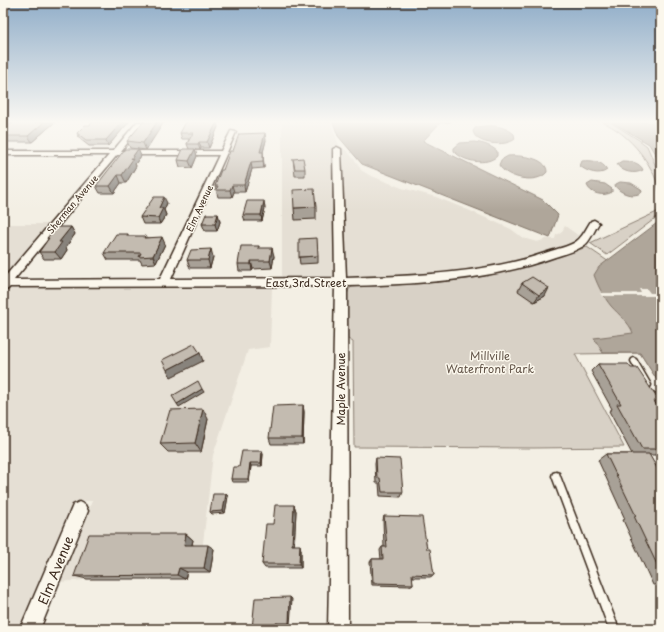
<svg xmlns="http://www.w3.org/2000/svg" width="664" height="632" font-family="'Playpen Sans',sans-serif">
<rect width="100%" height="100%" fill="#f3efe4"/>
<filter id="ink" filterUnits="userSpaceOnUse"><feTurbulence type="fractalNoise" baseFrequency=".025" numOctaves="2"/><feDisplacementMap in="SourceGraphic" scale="8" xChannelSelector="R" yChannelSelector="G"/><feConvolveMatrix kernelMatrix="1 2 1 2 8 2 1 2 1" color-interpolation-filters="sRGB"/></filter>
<g filter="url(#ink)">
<!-- built -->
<g fill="#e5dfd4">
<polygon points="282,122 330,122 339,145 348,152 358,164 361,170 369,175 402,188 436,197 468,210 511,229 523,238 537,242 546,239 555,239 556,235 561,233 565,226 579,236 569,244 526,259 465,270 399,277 346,278 341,147 334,147 335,278 282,278"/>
<polygon points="3,224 51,224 4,279 3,279"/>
<polygon points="272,287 270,347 248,350 213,455 200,570 60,582 92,501 75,501 20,629 3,629 3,293 7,288"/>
</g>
<!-- green -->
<g fill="#d8d1c6" stroke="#8a7e72">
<path d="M602,122h8l29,18 8,6 9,21 5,5v42l-54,41 -17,-12 67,-31c1,-4 4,-10 3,-15 -2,-29 -32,-65 -58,-75z"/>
<path d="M587,247l22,15 52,124 -21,-33 -65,1 49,93 -90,1 -180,-1 -1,-105 -5,-3 -1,-44 2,-6 3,-2c38,-2 77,-3 115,-8 41,-6 81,-19 120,-32z"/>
</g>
<!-- water -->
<g fill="#afa69a" stroke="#817468">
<polygon points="333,122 451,122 440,123 423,141 543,200 558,215 550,238 362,164 338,136"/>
<polygon points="612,122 661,122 661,164 649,144"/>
<path d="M485,126c10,-1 21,1 29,8l1,5c-9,8 -40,6 -42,-8l3,-4z"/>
<path d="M474,142c8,1 16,3 23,9v5c-10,10 -34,6 -43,-5v-3l6,-5z"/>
<path d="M508,156c11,-1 39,1 39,16 -10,13 -41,6 -48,-7l2,-5z"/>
<path d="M582,161c9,-1 21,0 25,9 -7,6 -20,2 -27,-4z"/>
<path d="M622,161c7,0 18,1 21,9 -8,5 -22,2 -26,-6z"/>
<path d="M592,182l13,2 7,5v3c-8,5 -22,2 -25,-7z"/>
<path d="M620,182l11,1 10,6 1,3c-8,6 -21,2 -27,-6l1,-2z"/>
<path d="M661,220v166l-21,-33h-37l-9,-15 39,-5c-4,-11 -14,-18 -22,-27 -8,-10 -13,-20 -17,-31l5,-8z"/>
</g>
<!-- pier -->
<polygon fill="#f3efe4" points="639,289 647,289 650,293 661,293 661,298 660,296 602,296 600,293 641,293"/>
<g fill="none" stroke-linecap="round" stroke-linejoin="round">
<!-- service casing -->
<g stroke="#3b2a1e" stroke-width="3">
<g id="service">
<polygon points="634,358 636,359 650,383 651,385 650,387 648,388 646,387 632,363 631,361 632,359"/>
<path d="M653,392c8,4 8,12 8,20l-3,-1 -9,-16 1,-2z"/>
<polygon points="556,472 559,473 560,476 619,629 609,629 552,476 553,473"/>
</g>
</g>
<!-- minor casing -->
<g stroke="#3b2a1e" stroke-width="3">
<g id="minor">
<path d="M137,122h7l-23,29h100l10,-20 5,1 -65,147 164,-1 -2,-129 4,-2 4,2 5,129c69,-2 140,-4 205,-27 9,-3 21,-5 28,-12 5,-5 8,-12 12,-18l3,-1 5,3c-4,6 -8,16 -13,21 -9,7 -21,10 -31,13 -66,24 -139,27 -208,29l1,343h-20l7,-343 -332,1v-8l106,-124h-106v-4h110zM117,155h102l-59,124 -146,1z"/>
<polygon points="79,502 85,505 88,511 40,629 20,629 73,505"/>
</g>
</g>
<!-- tertiary casing -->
<g stroke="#3b2a1e" stroke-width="3">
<polygon id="tertiary" points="5,279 10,281 12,284 8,289 3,291 3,280"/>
</g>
<!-- service -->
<use href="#service" fill="#fbf7ec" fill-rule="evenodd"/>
<!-- minor -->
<use href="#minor" fill="#fbf7ec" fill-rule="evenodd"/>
<!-- tertiary -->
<use href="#tertiary" fill="#fbf7ec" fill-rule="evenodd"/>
</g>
<!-- wall -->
<g fill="#a8a197" stroke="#3b2a1e">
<polygon points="3,122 55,122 32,142 3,142"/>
<polygon points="92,122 129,122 108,146 89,146 80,139 77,133 90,125"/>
<polygon points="218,127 209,148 201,148 200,150 195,150 197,156 192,168 180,167 178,160 189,149 187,144 189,139 182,139 180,133"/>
<polygon points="266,140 263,152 264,168 252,169 245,192 234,192 232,197 218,197 215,186 233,151"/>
<polygon points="127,141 151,141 146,150 130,148"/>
<polygon points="141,156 135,164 136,166 126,183 121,183 114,193 100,193 96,186"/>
<polygon points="293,159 305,169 305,176 295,176"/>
<polygon points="167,203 164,210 166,215 160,224 143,224 140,217"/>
<polygon points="316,207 316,219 295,220 294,208"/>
<polygon points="265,208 262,221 245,221 243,215"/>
<polygon points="218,214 220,222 217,231 205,231 202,224"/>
<polygon points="71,227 75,234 66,247 67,250 61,259 44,259 39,252 48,240 47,238"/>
<polygon points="128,234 128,236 146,237 165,244 156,263 142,264 140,260 108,260 104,253"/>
<polygon points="259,246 259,248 274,256 272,268 253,269 252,271 239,271 238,264"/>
<polygon points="318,256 318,263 300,264 299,257"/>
<polygon points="213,257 210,268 190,268 187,260"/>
<polygon points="522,283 545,296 534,302 518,291"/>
<polygon points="598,364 631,368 659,401 656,404 661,412 661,455 649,455 661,475 661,585 653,585 623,520 625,519 598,460 606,454 632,454 609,411 612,409 591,371"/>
<polygon points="303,405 304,412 303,444 271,444 269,438"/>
<polygon points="208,419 201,452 168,452 160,444"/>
<polygon points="263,454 262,466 251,466 249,482 232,482 231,479 239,467"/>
<polygon points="376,458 403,492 401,497 380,496 379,483 376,483 375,464"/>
<polygon points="226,494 228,496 225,513 212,514 210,512"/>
<polygon points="294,505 296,511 294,545 301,550 301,568 265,568 262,564 273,524"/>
<polygon points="384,516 427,549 434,575 430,577 412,577 413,584 410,586 372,585 370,562 372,559 381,559 380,550 382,547 384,547 383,520"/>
<polygon points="186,534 193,540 192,545 214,549 210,572 187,572 185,579 87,579 74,576"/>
</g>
<!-- shaded-wall -->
<g fill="#88837b" stroke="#3b2a1e">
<polygon points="3,122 15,122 3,131"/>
<polygon points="44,122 55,122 32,142 28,136"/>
<polygon points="122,122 129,122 108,146 106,140"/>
<polygon points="157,122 164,122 146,150 143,143"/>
<polygon points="217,122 218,127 209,148 207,142"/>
<polygon points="265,133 266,140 263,152 264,168 263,161 260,152"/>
<polygon points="199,142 201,148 200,150 198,144"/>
<polygon points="138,149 141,156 135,164 136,166 126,183 122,175 131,159"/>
<polygon points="195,149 197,156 192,168 189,161"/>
<polygon points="251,162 252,169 245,192 244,185"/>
<polygon points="118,175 121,183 114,193 110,186"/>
<polygon points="232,185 234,192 232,197 230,190"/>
<polygon points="164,197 167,203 164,210 166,215 160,224 158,218 159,208"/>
<polygon points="3,201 8,207 3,212"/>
<polygon points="264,201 265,208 262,221 261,215"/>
<polygon points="218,214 220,222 217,231 215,224"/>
<polygon points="71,227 75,234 66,247 67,250 61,259 55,252 59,242"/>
<polygon points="162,237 165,244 156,263 153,256"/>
<polygon points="272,248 274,256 272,268 270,261"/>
<polygon points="211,249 213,257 210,268 208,260"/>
<polygon points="251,261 253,269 252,271 251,264"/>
<polygon points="549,288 545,296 534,302 539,295"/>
<polygon points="200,353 203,361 171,377 167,370"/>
<polygon points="202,389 204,392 179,407 177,404"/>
<polygon points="303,405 304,412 303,444 302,438"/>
<polygon points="203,409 208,419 201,452 195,443"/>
<polygon points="262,451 263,454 262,466 261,463"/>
<polygon points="250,463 251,466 249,482 248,479"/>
<polygon points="226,494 228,496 225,513 223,511"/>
<polygon points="294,505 296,511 294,550 292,545"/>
<polygon points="186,534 193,540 191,549 184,545"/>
<polygon points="208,545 214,549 210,572 204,568"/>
<polygon points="300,545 301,550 301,568 299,564"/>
<polygon points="179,568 187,572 185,579 177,575"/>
<polygon points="290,597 292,599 290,624 289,623"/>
<polygon points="276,623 278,624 278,629 276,629"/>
</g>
<!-- building -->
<g fill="#c3bbb0" stroke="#3b2a1e">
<polygon points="14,122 44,122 28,136 3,136 3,130"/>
<polygon points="92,122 122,122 106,140 86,140 77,133 85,125 90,125"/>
<polygon points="143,122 157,122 143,143 127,141"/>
<polygon points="186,122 217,122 207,142 199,142 198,144 187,144 193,133 180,133"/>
<polygon points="265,133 260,152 263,152 263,161 251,162 244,185 232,185 230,190 216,190 218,186 215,186 221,170 223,170 230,151 233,151 239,134"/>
<polygon points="125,149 138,149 131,159 133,159 122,175 118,175 110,186 96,186"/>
<polygon points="183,149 195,149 189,161 178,160"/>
<polygon points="303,158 305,169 295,169 293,159"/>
<polygon points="314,189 316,207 294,208 293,190"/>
<polygon points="154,197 164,197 159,208 163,208 158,218 140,217"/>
<polygon points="247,201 264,201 261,215 243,215"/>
<polygon points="206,214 218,214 215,224 202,224"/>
<polygon points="56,227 71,227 59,242 62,242 55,252 39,252 49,238 47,238"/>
<polygon points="116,234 128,234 127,236 145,236 144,238 162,237 153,256 139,257 141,253 104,253"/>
<polygon points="317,238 318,256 299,257 299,239"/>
<polygon points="241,246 259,246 258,248 272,248 270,261 251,261 251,264 238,264"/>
<polygon points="211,249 208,260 187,260 191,250"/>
<polygon points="532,277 549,288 539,295 522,283"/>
<polygon points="194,344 200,353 167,370 162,360"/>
<polygon points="598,364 628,364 631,368 637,368 659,401 654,401 661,412 661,449 642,449 617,404 621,404"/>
<polygon points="198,381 202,389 177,404 172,396"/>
<polygon points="303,405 302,438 269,438 273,406"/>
<polygon points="203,409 195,443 160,444 170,410"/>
<polygon points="242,451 262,451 261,463 250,463 248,479 231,479 233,467 239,467"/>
<polygon points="606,454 649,454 661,475 661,573 634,516 636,516"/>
<polygon points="376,458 400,459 403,492 382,492 380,478 377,478"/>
<polygon points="213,494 226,494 223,511 210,512"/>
<polygon points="275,505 294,505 292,545 300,545 299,564 262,564 266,524 273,524"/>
<polygon points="384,516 422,517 427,549 430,549 434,575 412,574 413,584 373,583 372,559 383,559 382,547 387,547"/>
<polygon points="89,534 186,534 184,545 208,545 204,568 179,568 177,575 74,576"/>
<polygon points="290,597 289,623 276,623 276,629 252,629 255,598"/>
</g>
</g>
<!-- sky -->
<linearGradient id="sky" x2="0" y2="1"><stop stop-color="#91aec9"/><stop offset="0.58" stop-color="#faf8f3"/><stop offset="1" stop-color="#faf8f3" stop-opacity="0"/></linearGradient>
<rect width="664" height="210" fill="url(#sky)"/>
<g text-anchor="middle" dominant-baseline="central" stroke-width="3" stroke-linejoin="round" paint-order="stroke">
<!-- far-street labels -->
<g font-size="9" fill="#3b2a1e" stroke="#fbf7ec">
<text transform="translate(72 204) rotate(-50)">Sherman Avenue</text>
<text transform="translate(199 208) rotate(-65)">Elm Avenue</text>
</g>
<!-- street labels -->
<g font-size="11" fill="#3b2a1e" stroke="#fbf7ec">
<text x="306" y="282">East 3rd Street</text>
<text transform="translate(340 389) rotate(-90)">Maple Avenue</text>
</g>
<!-- park labels -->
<g font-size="11" fill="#625448" stroke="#fbf7ec">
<text x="490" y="355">Millville<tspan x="490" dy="13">Waterfront Park</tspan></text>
</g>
<!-- near-street labels -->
<g font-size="13" fill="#3b2a1e" stroke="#fbf7ec">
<text transform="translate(55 570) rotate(-68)">Elm Avenue</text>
</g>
</g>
<!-- margin -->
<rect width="664" height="632" fill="none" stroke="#fbf7ec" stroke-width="16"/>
<rect x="8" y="8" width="648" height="616" fill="none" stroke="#3b2a1e" stroke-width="1.5" filter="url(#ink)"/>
</svg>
